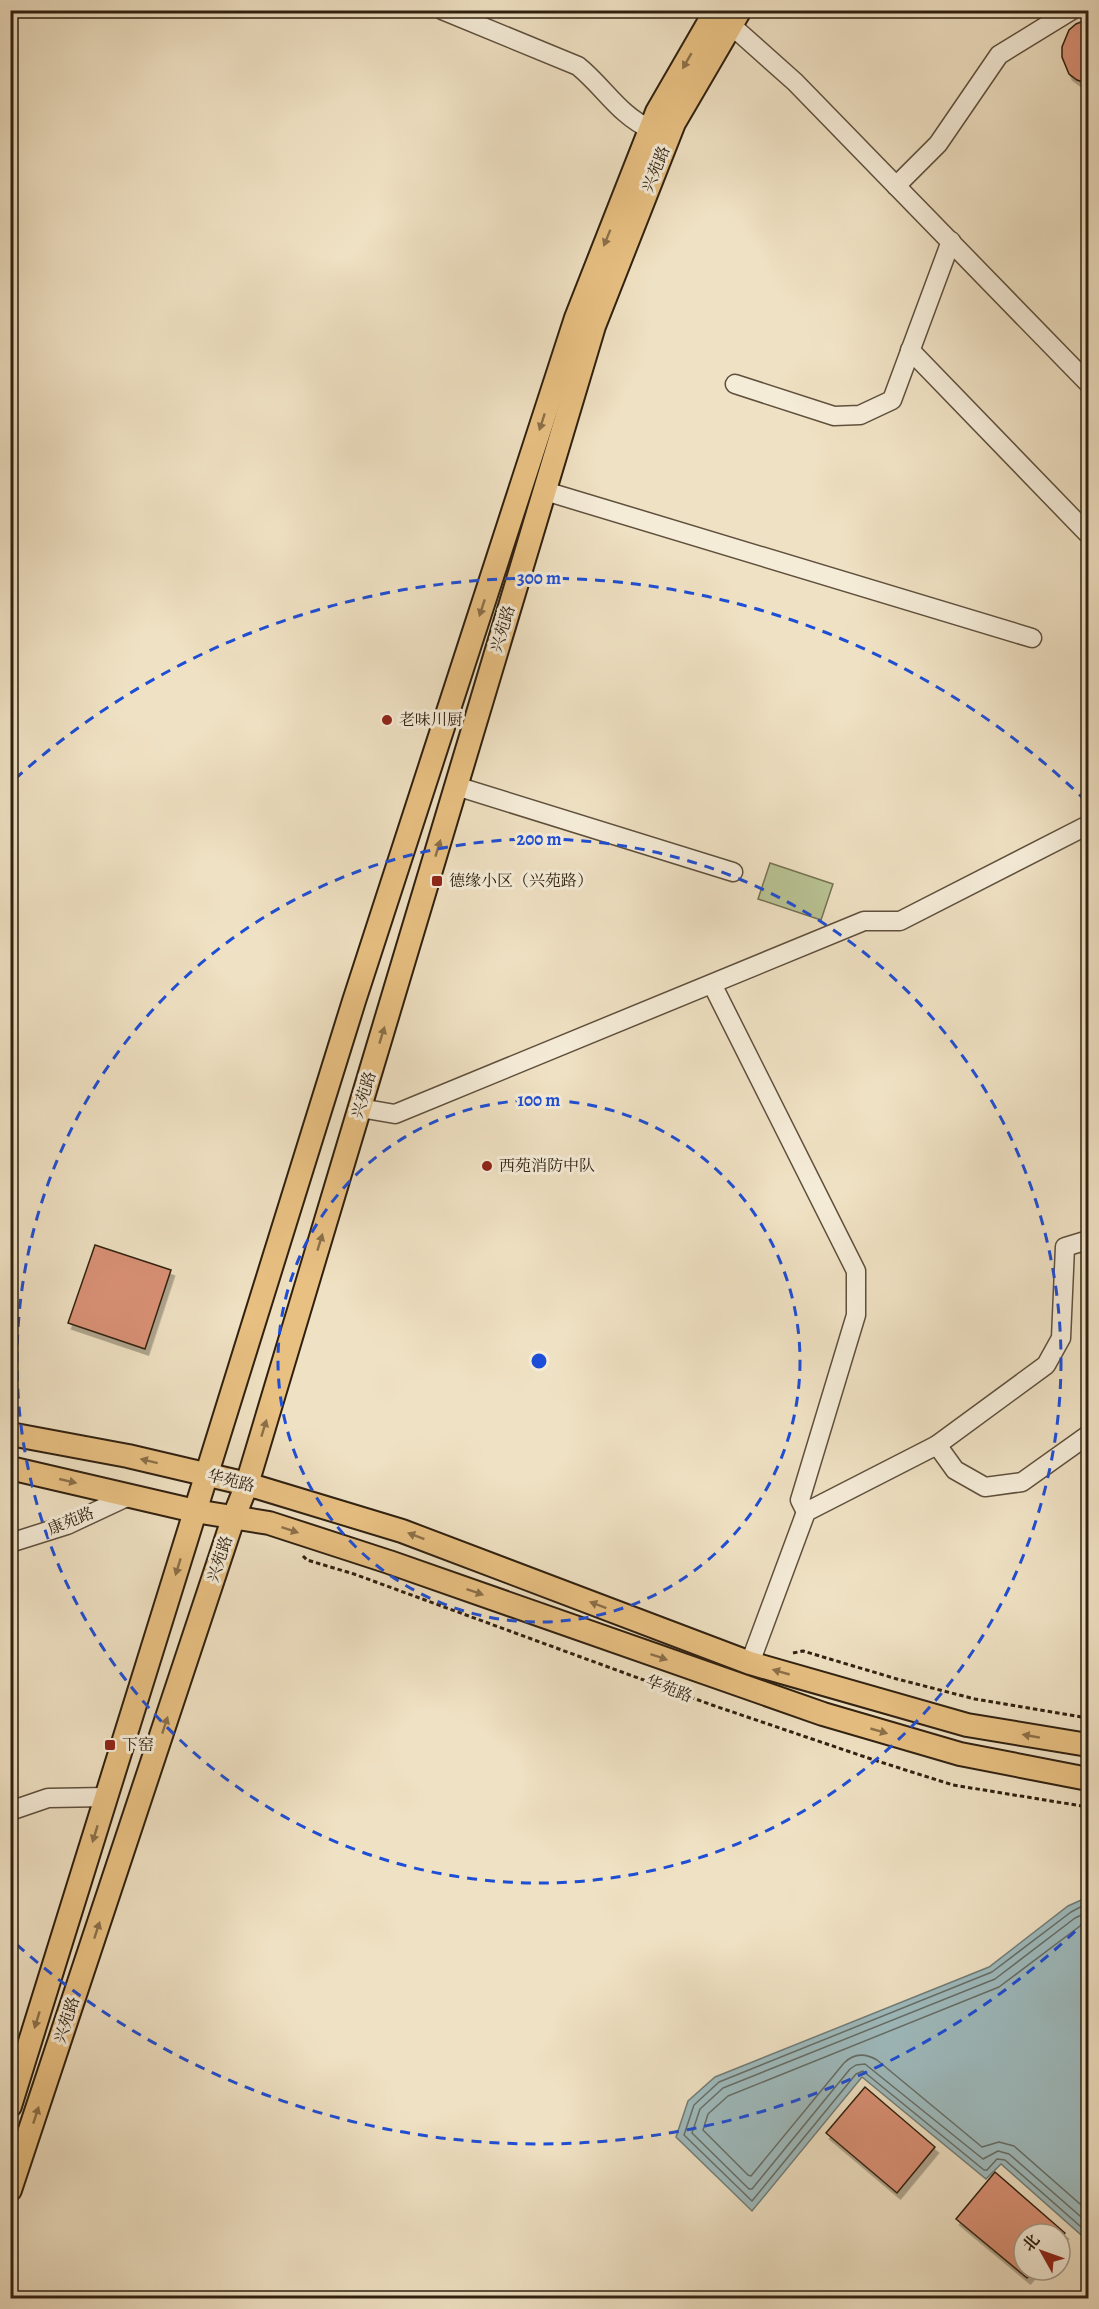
<svg xmlns="http://www.w3.org/2000/svg" width="1099" height="2309" font-family="Alegreya,'Noto Serif SC',serif">
<defs>
<filter id="shadow"><feDropShadow dx="3.5" dy="6" stdDeviation="0" flood-color="#0004"/></filter>
</defs>
<rect width="100%" height="100%" fill="#efe1c3"/>
<filter id="stains"><feTurbulence type="fractalNoise" baseFrequency=".00333" numOctaves="4"/><feColorMatrix values="0 0 0 0 .2 0 0 0 0 .09 0 0 0 0 .02 0 0 0 .5 -.17"/></filter>
<radialGradient id="worn" r=".72"><stop offset=".6" stop-color="#630" stop-opacity="0"/><stop offset="1" stop-color="#630" stop-opacity=".3"/></radialGradient>
<!-- green -->
<polygon fill="#b9c394" stroke="#747252" stroke-width="1.5" points="770,863 833,884 821,920 758,899"/>
<!-- water -->
<polygon fill="#9ebbbe" stroke="#727d78" stroke-width="1.5" points="1088,1897 1088,2241 1001,2164 986,2179 862,2077 752,2211 676,2137 688,2101 715,2077 989,1967 1068,1906"/>
<g fill="none" stroke-linecap="round" stroke-linejoin="round">
<!-- shore -->
<g stroke="#666e67" stroke-width="1.5">
<polyline points="1088,1903 1071,1912 992,1972 719,2082 694,2105 684,2135 752,2201 856,2074 863,2071 984,2170 987,2170 997,2159 1005,2160 1088,2233"/>
<polyline points="1088,1912 1075,1918 995,1979 723,2088 700,2109 692,2133 749,2189 752,2189 850,2069 856,2065 865,2064 983,2159 998,2151 1009,2154 1088,2223"/>
<path d="M1088,1922l-8,4 -81,61 -271,109 -20,18 -5,16 45,45 3,1 93,-113c10,-10 21,-10 33,-3l105,87 17,-5 15,4 74,65"/>
</g>
</g>
<!-- building -->
<g fill="#da9176" stroke="#2f2010" stroke-width="1.5" filter="url(#shadow)">
<polygon points="1088,19 1088,84 1077,80 1069,74 1062,57 1062,47 1069,30 1076,24"/>
<polygon points="95,1245 171,1270 145,1349 68,1323"/>
<polygon points="865,2087 935,2147 897,2193 826,2133"/>
<polygon points="995,2172 1065,2233 1060,2239 1060,2234 1024,2234 1024,2270 1034,2270 1027,2278 956,2219"/>
</g>
<g fill="none" stroke-linecap="round" stroke-linejoin="round">
<!-- minor casing -->
<g stroke="#5f503d" stroke-width="21">
<g id="minor">
<path d="M442,10l136,56c26,21 41,49 72,63"/>
<polyline points="731,25 795,82 1088,383"/>
<polyline points="896,186 938,144 999,55 1072,10"/>
<polyline points="910,350 1088,534"/>
<polyline points="735,384 834,416 860,415 892,400 951,241"/>
<polyline points="545,491 1032,638"/>
<polyline points="456,786 733,872"/>
<polyline points="712,984 856,1271 856,1315 800,1500 806,1512"/>
<polyline points="360,1108 395,1114 864,921 900,921 1088,825"/>
<polyline points="937,1445 1046,1365 1061,1338 1065,1247 1088,1240"/>
<polyline points="10,1543 67,1525 131,1495"/>
<polyline points="750,1663 806,1512 937,1445 955,1470 985,1487 1022,1482 1088,1435"/>
<polyline points="10,1811 48,1798 107,1797"/>
</g>
</g>
<!-- major casing -->
<g stroke="#2f2010" stroke-width="26">
<g id="major">
<polyline points="10,1434 128,1456 247,1484 402,1531 750,1663 967,1725 1088,1745"/>
<polyline points="10,1468 195,1511 269,1523 389,1562 823,1714 960,1754 1088,1779"/>
<polyline points="10,2106 354,1001 576,318 657,112 716,10"/>
<polyline points="10,2190 233,1519 247,1484 594,326 674,123 740,10"/>
</g>
</g>
<!-- path -->
<g stroke="#2f2010" stroke-width="3" stroke-dasharray="4.5 3" stroke-linecap="butt">
<polyline points="303,1556 307,1560 354,1574 712,1705 874,1760 953,1785 1088,1807"/>
<polyline points="793,1653 803,1651 897,1679 975,1699 1088,1718"/>
</g>
<!-- minor -->
<use href="#minor" stroke="#f5ecd8" stroke-width="18"/>
<!-- major -->
<use href="#major" stroke="#e8c082" stroke-width="22"/>
</g>
<!-- one-way arrows -->
<defs><path id="oneway-solid" d="M-6-.8H1V-3.2L6.5 0L1 3.2V.8H-6Z" transform="scale(1.5)"/></defs>
<g fill="#8c7049">
<use href="#oneway-solid" transform="translate(687 61) rotate(120)"/>
<use href="#oneway-solid" transform="translate(607 238) rotate(112)"/>
<use href="#oneway-solid" transform="translate(542 422) rotate(108)"/>
<use href="#oneway-solid" transform="translate(482 608) rotate(108)"/>
<use href="#oneway-solid" transform="translate(438 848) rotate(-73)"/>
<use href="#oneway-solid" transform="translate(382 1035) rotate(-73)"/>
<use href="#oneway-solid" transform="translate(320 1242) rotate(-73)"/>
<use href="#oneway-solid" transform="translate(264 1428) rotate(-73)"/>
<use href="#oneway-solid" transform="translate(149 1461) rotate(-166)"/>
<use href="#oneway-solid" transform="translate(68 1481) rotate(13)"/>
<use href="#oneway-solid" transform="translate(290 1530) rotate(18)"/>
<use href="#oneway-solid" transform="translate(416 1536) rotate(-159)"/>
<use href="#oneway-solid" transform="translate(178 1567) rotate(107)"/>
<use href="#oneway-solid" transform="translate(475 1592) rotate(19)"/>
<use href="#oneway-solid" transform="translate(598 1605) rotate(-159)"/>
<use href="#oneway-solid" transform="translate(659 1657) rotate(19)"/>
<use href="#oneway-solid" transform="translate(781 1672) rotate(-164)"/>
<use href="#oneway-solid" transform="translate(165 1725) rotate(-72)"/>
<use href="#oneway-solid" transform="translate(879 1731) rotate(16)"/>
<use href="#oneway-solid" transform="translate(1031 1736) rotate(-170)"/>
<use href="#oneway-solid" transform="translate(95 1834) rotate(107)"/>
<use href="#oneway-solid" transform="translate(97 1930) rotate(-72)"/>
<use href="#oneway-solid" transform="translate(37 2020) rotate(107)"/>
<use href="#oneway-solid" transform="translate(36 2115) rotate(-72)"/>
</g>
<!-- distance rings -->
<g fill="none" stroke="#1d4ed8" stroke-width="3" stroke-dasharray="10 8">
<circle cx="539" cy="1361" r="261"/>
<circle cx="539" cy="1361" r="522"/>
<path d="M1088 1919A783 783 0 0 1 15 1943M15 779A783 783 0 0 1 1088 803"/>
</g>
<!-- markers -->
<g fill="#8f2418" stroke="#f5ecd8" stroke-width="2">
<circle cx="387" cy="720" r="6"/>
<rect x="431" y="875" width="12" height="12" rx="3"/>
<circle cx="487" cy="1166" r="6"/>
<rect x="104" y="1739" width="12" height="12" rx="3"/>
</g>
<g text-anchor="middle" dominant-baseline="central" stroke-width="6" stroke-linejoin="round" paint-order="stroke">
<!-- street labels -->
<g font-size="16" fill="#2f2010" stroke="#f5ecd8">
<text transform="translate(656 169) rotate(-68)">兴苑路</text>
<text transform="translate(503 629) rotate(-73)">兴苑路</text>
<text transform="translate(364 1095) rotate(-73)">兴苑路</text>
<text transform="translate(231 1481) rotate(14)">华苑路</text>
<text transform="translate(71 1521) rotate(-22)">康苑路</text>
<text transform="translate(220 1559) rotate(-72)">兴苑路</text>
<text transform="translate(669 1689) rotate(21)">华苑路</text>
<text transform="translate(67 2020) rotate(-72)">兴苑路</text>
</g>
<!-- poi labels -->
<g font-size="16" fill="#2f2010" stroke="#f5ecd8" text-anchor="start">
<text x="399" y="720">老味川厨</text>
<text x="449" y="881">德缘小区（兴苑路）</text>
<text x="499" y="1166">西苑消防中队</text>
<text x="122" y="1745">下窑</text>
</g>
</g>
<circle cx="539" cy="1361" r="9" fill="#1d4ed8" stroke="#f5ecd8" stroke-width="3"/>
<g font-size="18" text-anchor="middle" font-weight="bold" fill="#1d4ed8" stroke="#f5ecd8" stroke-width="6" stroke-linejoin="round" paint-order="stroke">
<text x="539" y="584">300 m</text>
<text x="539" y="845">200 m</text>
<text x="539" y="1106">100 m</text>
</g>
<!-- margin -->
<rect width="1099" height="2309" fill="none" stroke="#efe1c3" stroke-width="36"/>
<rect x="12" y="12" width="1075" height="2285" fill="none" stroke="#2f2010" stroke-width="3"/>
<rect x="18" y="18" width="1063" height="2273" fill="none" stroke="#2f2010" stroke-width="1.5"/>
<!-- north arrow -->
<g transform="translate(1042 2252) rotate(310)"><circle r="28" fill="#f5ecd8" stroke="#a69a88" stroke-width="1.5"/>
<path d="M0-4.5L10 22L0 15L-10 22Z" fill="#8f2418"/>
<text y="-9" font-size="16" font-weight="bold" text-anchor="middle" fill="#2f2010">北</text>
</g>
<rect width="100%" height="100%" filter="url(#stains)"/>
<rect width="100%" height="100%" fill="url(#worn)"/>
</svg>
